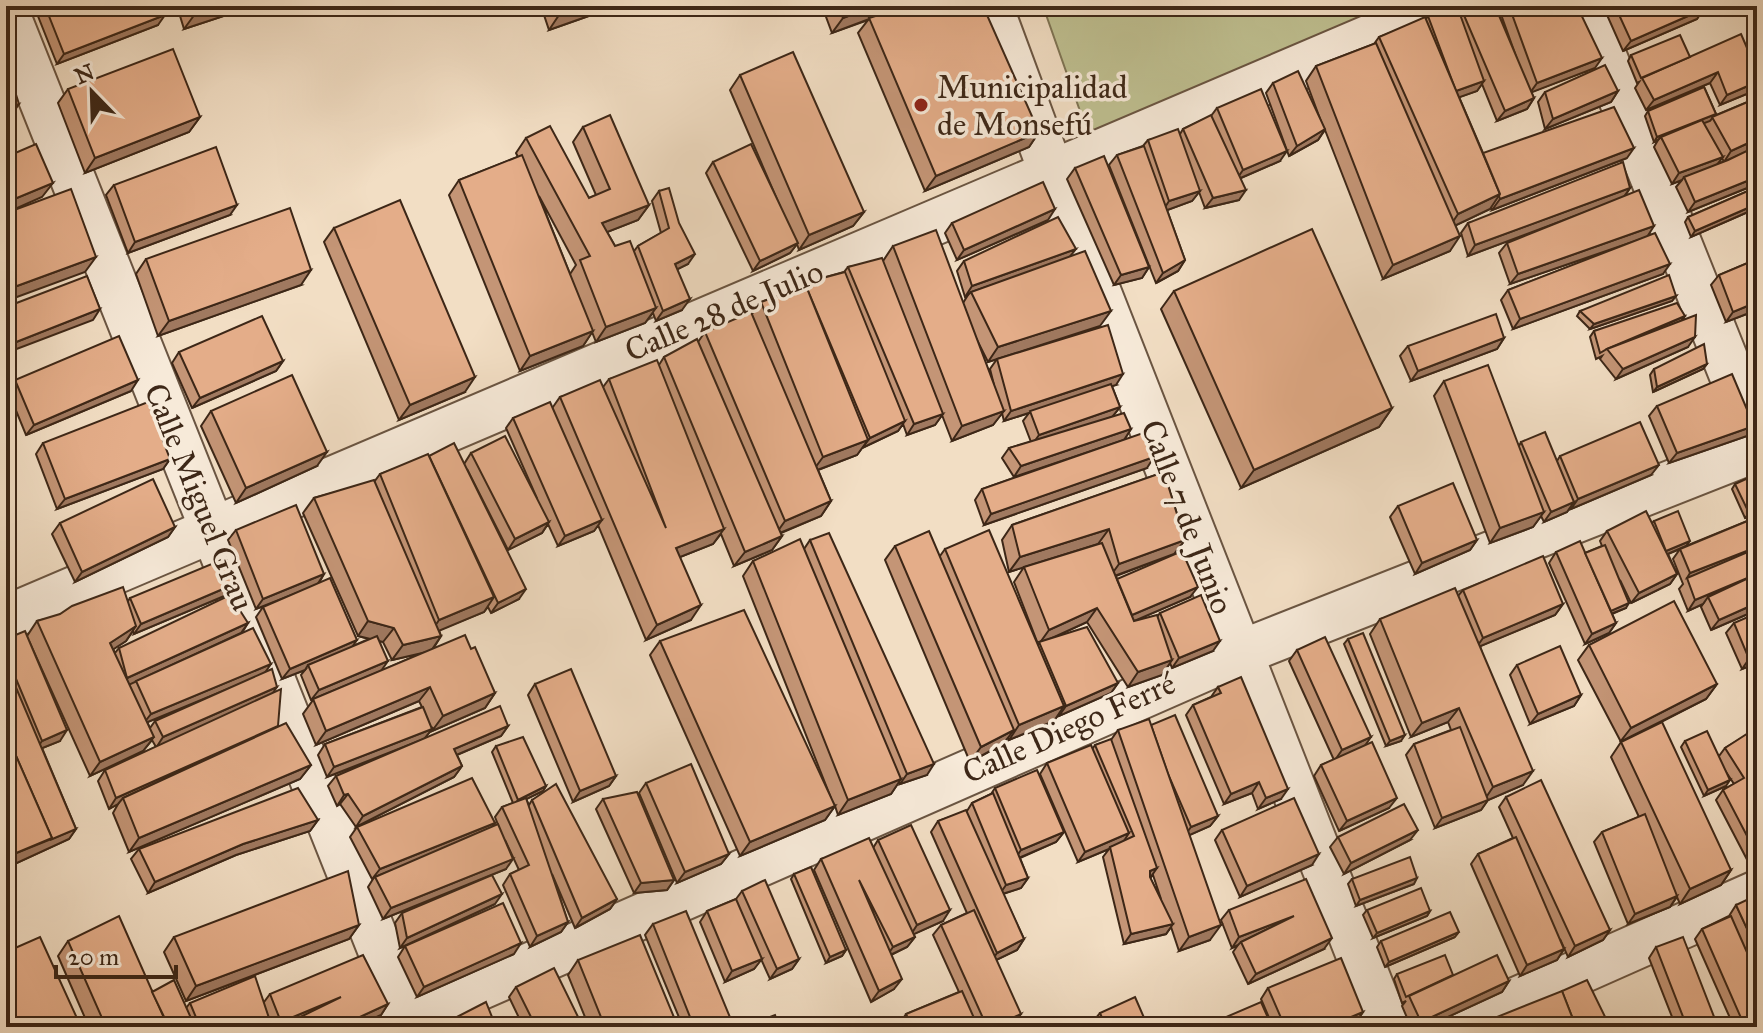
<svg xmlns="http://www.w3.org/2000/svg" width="1763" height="1033" font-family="'IM FELL Great Primer',serif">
<rect width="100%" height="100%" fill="#f2dec4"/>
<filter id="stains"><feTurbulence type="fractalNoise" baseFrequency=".0025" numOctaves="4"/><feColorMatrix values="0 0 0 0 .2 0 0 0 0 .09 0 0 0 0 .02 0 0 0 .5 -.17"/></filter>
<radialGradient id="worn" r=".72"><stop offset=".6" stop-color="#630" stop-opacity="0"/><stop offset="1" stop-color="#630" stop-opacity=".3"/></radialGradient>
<!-- green -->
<polygon fill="#bfc091" stroke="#7e7454" stroke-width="2" points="1043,6 1440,6 1092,145"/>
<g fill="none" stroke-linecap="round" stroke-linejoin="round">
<!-- minor casing -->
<g stroke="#6a5542" stroke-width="48">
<g id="minor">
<polyline points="990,6 1051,171 1387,1027"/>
<polyline points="1584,6 1753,428"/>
<polyline points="6,11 411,1027"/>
<polyline points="6,618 1443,6"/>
<polyline points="390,1027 1240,653 1757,449"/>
<polyline points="1455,1027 1757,893"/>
</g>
</g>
<!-- minor -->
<use href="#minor" stroke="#f7ead9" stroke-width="44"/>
</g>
<!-- wall -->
<g fill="#c49576" stroke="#3d2717" stroke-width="2" fill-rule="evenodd">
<polygon points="34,6 162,6 158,25 57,64"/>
<polygon points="177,6 243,6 239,11 184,29"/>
<polygon points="541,6 617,6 549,30"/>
<polygon points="822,6 904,6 887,12 1039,132 1029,147 925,191 858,33 868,20 832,33"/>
<polygon points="1456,6 1495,6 1517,59 1498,6 1577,6 1595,68 1531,92 1534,98 1527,109 1497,121 1482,84 1477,91 1459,97 1483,153 1627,158 1492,210 1491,207 1490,209 1456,225 1450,251 1383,279 1325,130 1318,140 1289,156 1266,93 1273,83 1322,124 1306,81 1316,66 1374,44 1379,37 1426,19 1428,16"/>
<polygon points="1603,6 1703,6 1697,19 1623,51"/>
<polygon points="1631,55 1690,57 1757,71 1757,86 1754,91 1720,105 1710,83 1646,110 1635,88 1639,82 1637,83 1628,61"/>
<polygon points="740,75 864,212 853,226 799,250 797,244 790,253 753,271 706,173 713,162 779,204 730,90"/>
<path d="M1704,87l12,27 -2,2 43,-18v86l-69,28 -12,-25 6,-7 -10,4 -18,-37 4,-7 -4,2 -9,-26 3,-5zM1751,149l-23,11 -11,4 5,-6 2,4z"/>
<polygon points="68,89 200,117 189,132 85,173 58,103"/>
<polygon points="1618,91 1611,102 1545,129 1538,102 1545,92"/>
<polygon points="1217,108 1280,161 1241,178 1239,200 1205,208 1199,192 1192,201 1167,210 1185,260 1178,271 1156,283 1109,165 1117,155 1143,146 1148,140 1180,134 1183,129 1211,116"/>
<path d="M583,127l66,78 -11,15 -31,12 8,14 19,5 4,-5 23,-13 -9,-32 7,-10 29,73 -11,5 5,41 -26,11 -3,-8 -8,10 -49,19 -4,-10 -9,14 -63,25 -71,-176 10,-15 59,-23 -2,-4 10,-15 63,60 7,-3 -23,-53zM539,196l37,69 -6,9z"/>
<polygon points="1075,168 1149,267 1142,278 1114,285 1067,179"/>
<polygon points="114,185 230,215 128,253 106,195"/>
<polygon points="1757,187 1757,208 1691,237 1685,222 1688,217"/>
<polygon points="1630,188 1625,196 1647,236 1663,274 1513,329 1501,300 1508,290 1636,241 1510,284 1499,253 1507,243 1556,223 1468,256 1461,233 1468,223"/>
<polygon points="1048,220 957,260 945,233 952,223"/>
<polygon points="334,228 465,392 399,420 324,242"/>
<path d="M893,246l70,57 5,-8 -3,2 -8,-26 7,-10 106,-5 30,70 -86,28 102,31 -4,1 8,21 -7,9 18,13 -7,11 23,28 -163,57 -9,-25 7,-11 128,-45 -96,33 -12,-19 7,-10 22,-6 -8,-21 6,-8 -25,8 -2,-8 -9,12 -41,16 -10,-26 -7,10 -28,10 -4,-11 -5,7 -36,17 -5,7 -39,15 13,31 -10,15 -40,17 1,3 -10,14 -38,16 -13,-32 -8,10 -33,13 11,63 -45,20 -48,-115 -4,6 -36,15 -10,-22 -6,9 -34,17 -41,-81 52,130 -28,14 -3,-6 -4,5 -45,18 2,6 -8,13h38l24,44 -10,15 -53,23v-2l-7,9 83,-12 -7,10 -44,19 5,11 -8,11 -98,50 -16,-23 -3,2 -9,-20 8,-10 67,-29 -76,30 -9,-22 7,-11 97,-37 -3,-6 -103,44 -13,-31 10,-14h-2l-10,-25 4,-5 -23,9 -26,-62 7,-10 14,-6 -21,8 -28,-69 8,-10 88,44 -5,9 34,63 16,-7 -11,-3 -55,-123 11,-15 60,-16 6,-8 49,-18 35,8 7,-11 65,43 -30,-68 7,-10 40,-11 7,-10 43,-10 6,-8 50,-14 5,-8 34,-15 7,-10 47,-18 9,-12 40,-14 3,-5 40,-11 4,-5 35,-6zM976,338l12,24 9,-3 -7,10 4,16zM380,641l3,1 9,18 30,-7 -41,18z"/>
<polygon points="146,259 301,285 158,336 136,274"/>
<polygon points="1757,259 1757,310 1726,322 1711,285 1719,275"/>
<polygon points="1174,291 1392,408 1379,427 1241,488 1161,309"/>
<polygon points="1676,296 1672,301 1590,329 1577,316 1580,311"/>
<polygon points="1685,316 1682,320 1688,347 1616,379 1600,359 1602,356 1596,359 1590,337 1594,331"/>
<polygon points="1504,338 1497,349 1411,381 1400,356 1408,346"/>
<polygon points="1757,341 1757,375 1756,376 1747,352 1754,342"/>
<polygon points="179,352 283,361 276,371 192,408 172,363"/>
<polygon points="1707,364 1703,369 1653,392 1650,375 1654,369"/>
<polygon points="1757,378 1757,392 1753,383"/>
<polygon points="15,380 131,391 26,435 8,391"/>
<polygon points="1444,381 1519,446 1521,442 1557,461 1560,456 1651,475 1571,509 1570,507 1567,512 1544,522 1541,516 1533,527 1490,543 1434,396"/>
<polygon points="1657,406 1747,436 1669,463 1649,416"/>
<polygon points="211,411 317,466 236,503 201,426"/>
<polygon points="43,443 170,459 163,469 57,509 36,454"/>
<polygon points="1164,472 1185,540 1174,554 1116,576 1117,579 1190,597 1136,620 1157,617 1160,613 1213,651 1172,668 1170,663 1162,675 1128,687 1087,622 1052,638 1118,683 1111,693 1059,716 1058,714 1054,721 1009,740 1008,737 1003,744 970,762 885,560 895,546 940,556 945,549 1038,644 1014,582 1024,567 1098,544 1009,572 1002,540 1012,525"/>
<polygon points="1757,474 1757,513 1745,518 1732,489 1735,484"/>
<polygon points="1398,506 1477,540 1470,550 1415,574 1390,517"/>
<polygon points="1757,517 1757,610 1711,630 1701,607 1703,604 1688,611 1679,589 1683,584 1673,559 1680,549 1668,554 1677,574 1670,584 1631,603 1620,580 1626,608 1612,614 1616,623 1609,633 1585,644 1549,563 1556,552 1585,553 1602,546 1600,541 1607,531 1652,523 1654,521 1686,546"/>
<polygon points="60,523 175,527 168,537 75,582 52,534"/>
<polygon points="810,540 927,775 900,784 899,782 891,794 838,815 835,806 825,820 740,856 650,655 660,641 831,798 743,576 753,561 804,549"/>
<polygon points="1463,590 1563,604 1555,615 1480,646 1523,785 1488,800 1481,810 1435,828 1406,755 1414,744 1451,730 1448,722 1411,737 1370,634 1380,619 1458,596"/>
<path d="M229,594l-95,40 -1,-3 -7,10 -13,8 2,4 4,-5 129,-25 -6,10 24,39 7,20 5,34 33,39 -11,14 -171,73 -16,-39 5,-9 -9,5 -11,-28 7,-11 51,-23 -4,-7 -9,11 -53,25 -61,-135 31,100 -18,7 34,81 -7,10 -63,29v-229l21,-3 10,-15 91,-20 2,-3zM208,697l-53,24 -5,7 -3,-6z"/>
<polygon points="1734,623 1757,663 1742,669 1726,633"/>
<polygon points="1348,639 1401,741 1386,746 1344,644"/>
<polygon points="1589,645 1717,684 1706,699 1628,739 1731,870 1721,885 1680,904 1677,897 1670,907 1628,924 1594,842 1602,832 1639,817 1611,757 1621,742 1578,660"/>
<polygon points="1297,650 1365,746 1389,808 1339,831 1314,776 1321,765 1334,760 1289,661"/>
<polygon points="1517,665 1581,695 1574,706 1530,724 1510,675"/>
<polygon points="1757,665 1757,692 1750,675"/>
<polygon points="535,684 616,776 609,786 573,802 528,695"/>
<polygon points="1218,687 1281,799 1258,809 1252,793 1224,804 1186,715 1193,705 1211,697"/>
<path d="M1151,725l67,91 -8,10 -21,9 21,105 -31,11 -8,-24 -5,7 -42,10 -21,-87 6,-8 -31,13 -38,-88 7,-11 46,-15 2,-3 16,-5 7,-10zM1153,875l8,24 -11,-21z"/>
<polygon points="1757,729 1757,872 1754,873 1716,800 1723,790 1734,784 1726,772 1726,786 1704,796 1681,747 1685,741 1719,756 1725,748"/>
<polygon points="496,746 546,786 543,791 526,799 529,805 532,800 617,899 610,909 575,928 552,874 568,922 561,932 530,947 503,885 510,874 519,870 505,840 506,869 383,919 368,887 373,879 372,879 350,837 357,827 492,827 498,825 495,817 502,807 513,803 492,752"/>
<polygon points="646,783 729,854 721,864 677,883 639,793"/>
<polygon points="995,788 1064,832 1056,842 1020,858 1028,878 1021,888 1003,894 1024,939 1017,950 996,960 1014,1024 1008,1027 900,1027 899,1025 906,1014 959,992 933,935 941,925 967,913 931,832 938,821 967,811 972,803 991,794"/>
<polygon points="1506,797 1610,930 1603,940 1568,957 1560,939 1564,949 1557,960 1520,976 1471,864 1478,854 1513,838 1499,807"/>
<polygon points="603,799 674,880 667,890 634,893 596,809"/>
<polygon points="318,820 310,831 236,855 148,893 131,859 139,849"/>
<polygon points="1222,830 1312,865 1240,897 1215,840"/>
<polygon points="1338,837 1410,840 1344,874 1330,847"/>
<polygon points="878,840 943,921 913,934 915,937 907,947 891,955 894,989 871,1002 814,870 821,859 873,848"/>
<polygon points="794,874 846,950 842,956 826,963 791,879"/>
<polygon points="1352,879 1414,884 1356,906 1348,884"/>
<polygon points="742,891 799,959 792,969 770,979 761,959 754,969 725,982 700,922 707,911 736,899"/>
<polygon points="495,904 400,948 395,923 402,913"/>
<polygon points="1736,905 1757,949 1748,954 1757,1027 1734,1027 1695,939 1702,929 1729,916"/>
<polygon points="1229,910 1324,949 1248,984 1233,952 1238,945 1232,948 1221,920"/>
<polygon points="1367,910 1430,911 1427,916 1373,938 1363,915"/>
<polygon points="653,924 734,1027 683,1027 645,935"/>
<polygon points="359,925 349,939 186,1001 164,952 174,937"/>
<polygon points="1455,937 1385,967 1377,947 1381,941"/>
<polygon points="68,941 153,991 186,1008 190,1003 264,1002 270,994 388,1004 381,1015 354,1027 89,1027 58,956"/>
<polygon points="405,946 514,954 417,997 398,957"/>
<polygon points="1656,947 1718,1027 1676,1027 1649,958"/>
<polygon points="578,960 678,1027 589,1027 568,975"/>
<polygon points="1397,974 1453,975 1509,981 1502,992 1426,1027 1411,1027 1402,1006 1406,1001 1402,1003 1394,979"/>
<polygon points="516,987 583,1027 510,1027 521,1022 509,997"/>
<polygon points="1268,988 1363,1012 1356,1022 1344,1027 1273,1027 1261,999"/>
<polygon points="1100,1013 1145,1020 1142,1025 1137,1027 1100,1027 1096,1018"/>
</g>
<!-- shaded-wall -->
<g fill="#a07960" stroke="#3d2717" stroke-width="2">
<polygon points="220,6 243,6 239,11 184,29 195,14"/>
<polygon points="586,6 617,6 549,30 559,15"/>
<polygon points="875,6 904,6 832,33 843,18"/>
<polygon points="1704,9 1697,19 1623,51 1631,41"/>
<polygon points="165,15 158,25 57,64 64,54"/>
<polygon points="1602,58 1595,68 1530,93 1537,83"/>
<polygon points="1718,72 1710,83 1646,110 1654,100"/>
<polygon points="1484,81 1477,91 1449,101 1456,91"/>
<polygon points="1757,82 1757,86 1754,91 1720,105 1727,95"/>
<polygon points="1618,91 1611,102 1545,129 1553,119"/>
<polygon points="1534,98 1527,109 1497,121 1505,111"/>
<polygon points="19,104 9,119 6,120 6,108"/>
<polygon points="1716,114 1710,121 1662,139 1661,137 1658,140 1654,142 1657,137"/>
<polygon points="200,117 189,132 85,173 95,158"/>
<polygon points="1325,129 1318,140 1289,156 1297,146"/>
<polygon points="1039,132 1029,147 925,191 936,176"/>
<polygon points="1757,139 1757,147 1724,162 1731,151"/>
<polygon points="1634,148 1627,158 1492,210 1500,199"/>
<polygon points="1287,151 1280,161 1236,180 1243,170"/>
<polygon points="1723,157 1715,167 1684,177 1682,180 1672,184 1679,173"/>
<polygon points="1757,177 1757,184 1688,212 1695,202"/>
<polygon points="53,183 42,197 6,213 7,202"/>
<polygon points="1630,188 1623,198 1468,256 1475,245"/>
<polygon points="1246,190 1239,200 1205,208 1213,198"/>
<polygon points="1200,191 1192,201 1162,212 1169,201"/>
<polygon points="1500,194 1490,209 1448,229 1458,214"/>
<polygon points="1757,204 1757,208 1691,237 1695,231"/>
<polygon points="237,205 230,215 128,253 135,242"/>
<polygon points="649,205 638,220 592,238 602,223"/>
<polygon points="1055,209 1048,220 957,260 964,250"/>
<polygon points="864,212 853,226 799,250 809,235"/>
<polygon points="1654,226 1647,237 1510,284 1518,274"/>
<polygon points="1460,236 1450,251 1383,279 1393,265"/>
<polygon points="798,243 790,253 753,271 760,261"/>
<polygon points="1076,249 1068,259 971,292 968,295 965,297 972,286"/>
<polygon points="695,254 688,264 668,274 675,264"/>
<polygon points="96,257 85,272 6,301 6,290"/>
<polygon points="1185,260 1178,271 1156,283 1163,273"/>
<polygon points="1670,264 1663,274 1513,329 1520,319"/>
<polygon points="1149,267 1142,278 1114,285 1121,275"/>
<polygon points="311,270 301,285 158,336 169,321"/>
<polygon points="1676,296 1672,301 1590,329 1594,324"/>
<polygon points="690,299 682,310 656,321 663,311"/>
<polygon points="1757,302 1757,310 1726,322 1733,312"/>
<polygon points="656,308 645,323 596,342 606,327"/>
<polygon points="100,309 93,320 6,353 6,346"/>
<polygon points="1111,311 1100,326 988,362 998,347"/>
<polygon points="1685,316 1681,321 1608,350"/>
<polygon points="593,331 583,346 520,371 530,356"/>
<polygon points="1695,337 1688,347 1616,379 1623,369"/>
<polygon points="1504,338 1497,349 1411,381 1418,371"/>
<polygon points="283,361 276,371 192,408 200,398"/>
<polygon points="1707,364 1703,369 1653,392 1657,387"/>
<polygon points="1123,374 1116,385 1004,421 1011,411"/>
<polygon points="475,377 465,392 399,420 410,405"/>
<polygon points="138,380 131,391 26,435 34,425"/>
<polygon points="1120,407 1112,417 1032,445 1039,435"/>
<polygon points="1392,408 1379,427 1241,488 1254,470"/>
<polygon points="1004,411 993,425 952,441 962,426"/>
<polygon points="943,414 935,425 907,435 914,424"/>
<polygon points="905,421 898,431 862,448 870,438"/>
<polygon points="1754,426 1747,436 1669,463 1677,453"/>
<polygon points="1131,429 1124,440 1014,477 1021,466"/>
<polygon points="868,440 857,455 812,472 823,457"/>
<polygon points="327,452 317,466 236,503 246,488"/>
<polygon points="1154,457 1147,468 984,525 991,514"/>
<polygon points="170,459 163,469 57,509 65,499"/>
<polygon points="1659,465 1651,475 1571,509 1578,499"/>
<polygon points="831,501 821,516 775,535 785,521"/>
<polygon points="1574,502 1567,512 1544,522 1551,512"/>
<polygon points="1757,509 1757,513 1745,518 1749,513"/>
<polygon points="1544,512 1533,527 1490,543 1500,528"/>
<polygon points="602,520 594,531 558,546 565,536"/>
<polygon points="549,522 542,533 508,550 515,539"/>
<polygon points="175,527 168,537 75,582 82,572"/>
<polygon points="724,529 713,544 665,563 676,548"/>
<polygon points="1109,529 1098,544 1009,572 1020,557"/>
<polygon points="782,536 772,550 734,566 745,552"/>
<polygon points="1185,540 1174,554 1109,578 1119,564"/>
<polygon points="1477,540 1470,550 1415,574 1422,563"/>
<polygon points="1690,541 1686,546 1663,556 1666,551"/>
<polygon points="1757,547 1757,555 1687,578 1690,573"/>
<polygon points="14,572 7,583 6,583 6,576"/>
<polygon points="324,574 317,585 256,609 263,599"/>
<polygon points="1677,574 1670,584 1631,603 1639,593"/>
<polygon points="1757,574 1708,597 1703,604 1688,611 1695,600"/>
<polygon points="237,583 229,594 134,634 141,624"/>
<polygon points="1198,587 1190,597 1125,625 1132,615"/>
<polygon points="526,589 519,599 491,613 498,603"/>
<polygon points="494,597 484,612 429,635 439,620"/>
<polygon points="1629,603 1626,608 1603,617 1607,612"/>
<polygon points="1757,603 1757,610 1711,630 1719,620"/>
<polygon points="1563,604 1555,615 1476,648 1483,638"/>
<polygon points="701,605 691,620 646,640 657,625"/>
<polygon points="1097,608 1087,622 1039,644 1049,630"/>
<polygon points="368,621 394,628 383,642 358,636"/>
<polygon points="248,623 241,633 120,689 127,678"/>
<polygon points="1616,623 1609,633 1585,644 1592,634"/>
<polygon points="136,626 126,641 100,658 110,643"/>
<polygon points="441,636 431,651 392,660 403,645"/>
<polygon points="357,640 350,650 308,665 305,670 282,679 290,669"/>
<polygon points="1220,641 1213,651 1172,668 1179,658"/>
<polygon points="1757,655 1757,663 1742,669 1749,659"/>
<polygon points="1172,660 1162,675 1128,687 1138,672"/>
<polygon points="388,661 381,671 311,700 319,690"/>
<polygon points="271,664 264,674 143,724 151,714"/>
<polygon points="1118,683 1111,693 1059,716 1066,706"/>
<polygon points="1717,684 1706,699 1620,742 1631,728"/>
<polygon points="277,687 270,697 156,748 163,737"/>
<polygon points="430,687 419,701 316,745 326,731"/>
<polygon points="495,693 485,708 432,731 443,716"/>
<polygon points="1581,695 1574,706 1530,724 1538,714"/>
<polygon points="1064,706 1054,721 1009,740 1019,725"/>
<polygon points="1459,708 1448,722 1411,737 1422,723"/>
<polygon points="278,726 123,798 118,804 109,809 116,798"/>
<polygon points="508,726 501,736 447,759 454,749"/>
<polygon points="432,729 424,739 327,777 334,767"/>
<polygon points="67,730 60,741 35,751 42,741"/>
<polygon points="1014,730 1003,744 970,762 981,747"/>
<polygon points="1405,735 1401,741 1386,746 1390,741"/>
<polygon points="154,737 143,751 90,776 100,762"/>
<polygon points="1371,737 1364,747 1335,760 1342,750"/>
<polygon points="934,764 927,775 900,784 907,774"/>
<polygon points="311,765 300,779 129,852 139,838"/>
<polygon points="462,766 454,777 356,827 363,816"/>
<polygon points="1533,771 1523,785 1488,800 1481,810 1435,828 1442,818 1483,802 1493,787"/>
<polygon points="616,776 609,786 573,802 580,791"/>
<polygon points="901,779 891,794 838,815 848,800"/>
<polygon points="1730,780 1726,786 1704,796 1708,790"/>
<polygon points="1259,782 1252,793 1224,804 1231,794"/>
<polygon points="546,786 543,791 514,805 518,800"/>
<polygon points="1288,789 1281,799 1258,809 1266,798"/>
<polygon points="348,794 340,804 337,806 344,795"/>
<polygon points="1397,798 1389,808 1339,831 1347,821"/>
<polygon points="835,806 825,820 740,856 750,842"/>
<polygon points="1218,816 1210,826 1183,838 1191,827"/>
<polygon points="318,820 310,831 236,855 148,893 155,882 243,844"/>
<polygon points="495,823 488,833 375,877 372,879 380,869"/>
<polygon points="76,829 69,839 6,868 6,860 9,856"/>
<polygon points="1418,830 1410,840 1344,874 1351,863"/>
<polygon points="1064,832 1056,842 1014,860 1021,850"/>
<polygon points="1129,833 1122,844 1110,847 1109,849 1078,862 1085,852"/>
<polygon points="729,854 721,864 677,883 685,872"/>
<polygon points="1319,854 1312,865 1240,897 1247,886"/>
<polygon points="513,859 506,869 383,919 391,908"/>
<polygon points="1157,868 1150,878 1150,871"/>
<polygon points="1731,870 1721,885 1680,904 1690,889"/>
<polygon points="1028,878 1021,888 999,895 1006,885"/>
<polygon points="1417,878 1414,884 1356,906 1360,900"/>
<polygon points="674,880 667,890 634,893 641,883"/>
<polygon points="502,894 495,904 400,948 407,938"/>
<polygon points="1677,896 1670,907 1628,924 1635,914"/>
<polygon points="617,899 610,909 575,928 582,918"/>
<polygon points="950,910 943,921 910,936 917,925"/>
<polygon points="1430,911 1427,916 1373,938 1377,933"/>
<polygon points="1294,916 1241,942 1238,945 1232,948 1239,937"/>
<polygon points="568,922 561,932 530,947 537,936"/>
<polygon points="1173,924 1166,934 1124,944 1131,934"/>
<polygon points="359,925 349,939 186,1001 196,986"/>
<polygon points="1221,925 1210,940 1179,951 1189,937"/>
<polygon points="1610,930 1603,940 1568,957 1575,946"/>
<polygon points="1459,932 1455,937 1385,967 1389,962"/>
<polygon points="915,937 907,947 886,957 893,947"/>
<polygon points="1332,938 1324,949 1248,984 1256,974"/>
<polygon points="1024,939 1017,950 990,963 997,953"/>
<polygon points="521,943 514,954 417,997 424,987"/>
<polygon points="1757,943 1757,949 1746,954 1754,944"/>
<polygon points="1564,949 1557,960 1520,976 1527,965"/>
<polygon points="846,950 842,956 826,963 830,957"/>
<polygon points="762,959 754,969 725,982 732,971"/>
<polygon points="799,959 792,969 770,979 777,969"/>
<polygon points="902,979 894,989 871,1002 879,991"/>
<polygon points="1509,981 1502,992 1426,1027 1418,1027 1421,1022"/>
<polygon points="341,997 287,1027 278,1027 281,1022"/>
<polygon points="388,1004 381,1015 354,1027 338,1027"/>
<polygon points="1363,1012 1356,1022 1344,1027 1327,1027"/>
<polygon points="1021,1014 1014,1024 1008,1027 992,1027"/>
<polygon points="1145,1020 1142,1025 1137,1027 1130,1027"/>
</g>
<!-- building -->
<g fill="#e4ad89" stroke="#3d2717" stroke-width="2">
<polygon points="45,6 162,6 165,15 64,54"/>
<polygon points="192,6 220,6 195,14"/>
<polygon points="556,6 586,6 559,15"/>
<polygon points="838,6 875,6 843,18"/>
<polygon points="908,6 983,6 1039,132 936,176 869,18"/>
<polygon points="1457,6 1484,81 1456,91 1428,16"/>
<polygon points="1460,6 1495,6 1534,98 1505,111"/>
<polygon points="1509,6 1577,6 1602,58 1537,83"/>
<polygon points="1615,6 1703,6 1704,9 1631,41"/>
<polygon points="1425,17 1500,194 1458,214 1379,37"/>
<polygon points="1741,34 1757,71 1757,82 1727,95 1718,72 1654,100 1642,78"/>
<polygon points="1680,35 1690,57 1641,78 1631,55"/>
<polygon points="1376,43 1460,236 1393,265 1316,66"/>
<polygon points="173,49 200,117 95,158 68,89"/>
<polygon points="793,52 864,212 809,235 740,75"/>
<polygon points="6,63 19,104 6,108"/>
<polygon points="1605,65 1618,91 1553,119 1545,92"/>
<polygon points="1298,71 1325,129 1297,146 1273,83"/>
<polygon points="1704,87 1716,114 1657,137 1648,111"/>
<polygon points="1261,89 1287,151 1243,170 1217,108"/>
<polygon points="1757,98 1757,139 1731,151 1712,117"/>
<polygon points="1614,107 1634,148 1500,199 1499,196 1500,194 1483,153"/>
<polygon points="610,115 649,205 602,223 615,246 630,241 656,308 606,327 580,260 590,256 526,138 550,126 589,198 610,189 583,127"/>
<polygon points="1211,115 1246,190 1213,198 1183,129"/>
<polygon points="1702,120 1723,157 1679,173 1661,137"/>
<polygon points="1178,129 1200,191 1169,201 1148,140"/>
<polygon points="36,144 53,183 7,202 10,208 6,210 6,157"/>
<polygon points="751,144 798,243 760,261 713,162"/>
<polygon points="1144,146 1185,260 1163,273 1117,155"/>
<polygon points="1757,146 1757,177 1695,202 1684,177 1728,160"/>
<polygon points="216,147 237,205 135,242 114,185"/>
<polygon points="522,155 593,331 530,356 459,180"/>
<polygon points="1104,156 1149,267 1121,275 1075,168"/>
<polygon points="1623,162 1630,188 1475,245 1468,223"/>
<polygon points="1043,182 1055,209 964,250 952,223"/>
<polygon points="1757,187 1757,204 1695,231 1688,217"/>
<polygon points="669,188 679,223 695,254 675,264 690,299 663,311 638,246 669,228 659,191"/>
<polygon points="71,189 96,257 6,290 6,213"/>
<polygon points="1639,190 1654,226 1518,274 1507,243"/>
<polygon points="400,200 475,377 410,405 334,228"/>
<polygon points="290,208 311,270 169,321 146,259"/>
<polygon points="1058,217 1076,249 972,286 964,261"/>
<polygon points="1312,229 1392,408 1254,470 1174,291"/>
<polygon points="936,230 1004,411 962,426 893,246"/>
<polygon points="1655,233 1670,264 1520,319 1508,290"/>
<polygon points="1085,251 1111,311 998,347 971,292"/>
<polygon points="882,258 943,414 914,424 848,267"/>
<polygon points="1757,259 1757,302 1733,312 1719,275"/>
<polygon points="845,272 905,421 870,438 806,286 805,286 804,283"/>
<polygon points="1669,275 1676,296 1594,324 1580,311"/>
<polygon points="87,276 100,309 6,346 6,307"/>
<polygon points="806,286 868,440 823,457 761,302"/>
<polygon points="1677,303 1685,316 1607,349 1600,353 1594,331"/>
<polygon points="751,312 831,501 785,521 705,332"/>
<polygon points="1496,314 1504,338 1418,371 1408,346"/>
<polygon points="1696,315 1695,337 1623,369 1607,349"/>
<polygon points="262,316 283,361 200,398 179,352"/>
<polygon points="1108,325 1123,374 1011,411 997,359"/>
<polygon points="119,336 138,380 34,425 15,380"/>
<polygon points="697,339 782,536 745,552 664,357"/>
<polygon points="1704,344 1707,364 1657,387 1654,369"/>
<polygon points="657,360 724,529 676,548 701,605 657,625 560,397 600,380 666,528 609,379"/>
<polygon points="1488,365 1544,512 1500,528 1444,381"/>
<polygon points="1732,374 1754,426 1677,453 1657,406"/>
<polygon points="292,375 327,452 246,488 211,411"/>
<polygon points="1111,384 1120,407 1039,435 1030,411"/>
<polygon points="148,402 170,459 65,499 43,443"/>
<polygon points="550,402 602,520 565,536 513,418"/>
<polygon points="1124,413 1131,429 1021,466 1009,448"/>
<polygon points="1640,422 1659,465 1578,499 1560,456"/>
<polygon points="1146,432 1154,457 991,514 982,489"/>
<polygon points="1545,432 1574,502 1551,512 1521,442"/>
<polygon points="505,436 549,522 515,539 471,453"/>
<polygon points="454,443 526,589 498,603 429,456"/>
<polygon points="428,454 494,597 439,620 380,474"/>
<polygon points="1164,472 1185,540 1119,564 1109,529 1020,557 1012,525"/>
<polygon points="1757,474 1757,509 1749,513 1735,484"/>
<polygon points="153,479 175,527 82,572 60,523"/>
<polygon points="374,480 441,636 403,645 394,628 368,621 314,498"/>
<polygon points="1453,483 1477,540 1422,563 1398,506"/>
<polygon points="296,505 324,574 263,599 236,530"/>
<polygon points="1646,511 1677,574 1639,593 1607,531"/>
<polygon points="1678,511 1690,541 1666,551 1654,521"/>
<polygon points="1757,517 1757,547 1690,573 1680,549"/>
<polygon points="989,530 1064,706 1019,725 945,549"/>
<polygon points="929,531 1014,730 981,747 895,546"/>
<polygon points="829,533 934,764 907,774 810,540"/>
<polygon points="800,539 901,779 848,800 753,561"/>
<polygon points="1580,541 1616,623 1592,634 1556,552"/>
<polygon points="1102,543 1134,621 1157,615 1172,660 1138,672 1097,608 1049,630 1024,567"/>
<polygon points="1605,545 1629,603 1611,611 1585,553"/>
<polygon points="1757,548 1757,574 1695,600 1687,578"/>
<polygon points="1182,551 1198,587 1132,615 1117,579"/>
<polygon points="6,554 14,572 6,576"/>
<polygon points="1543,556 1563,604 1483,638 1463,590"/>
<polygon points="226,558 237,583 141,624 130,598"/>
<polygon points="1757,574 1757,603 1719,620 1708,597"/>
<polygon points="330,578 357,640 290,669 263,607"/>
<polygon points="123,587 136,626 110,643 154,737 100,762 37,621 60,614 72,606"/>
<polygon points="1455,588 1533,771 1493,787 1459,708 1422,723 1380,619"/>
<polygon points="230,595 248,623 127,678 119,648"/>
<polygon points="1201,595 1220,641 1179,658 1160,613"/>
<polygon points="1674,601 1717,684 1631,728 1589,645"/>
<polygon points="744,610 835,806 750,842 660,641"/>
<polygon points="1757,613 1757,655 1749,659 1734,623"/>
<polygon points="1087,627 1118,683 1066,706 1039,642"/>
<polygon points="253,628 271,664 151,714 136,681"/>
<polygon points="25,631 67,730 42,741 6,655 6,639"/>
<polygon points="1363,633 1405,735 1390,741 1348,639"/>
<polygon points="465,635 471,649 475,647 495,693 443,716 430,687 326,731 313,699"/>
<polygon points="377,636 388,661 319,690 308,665"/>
<polygon points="1325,637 1371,737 1342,750 1297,650"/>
<polygon points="1560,646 1581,695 1538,714 1517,665"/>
<polygon points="6,664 76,829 50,840 52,838 6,733"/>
<polygon points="272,669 277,687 163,737 155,721"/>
<polygon points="571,669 616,776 580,791 535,684"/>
<polygon points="1241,677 1288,789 1266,798 1259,782 1231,794 1193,705 1221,693 1218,687"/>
<polygon points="281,689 278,726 116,798 105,770"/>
<polygon points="500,706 508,726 454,749 462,766 363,816 348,794 344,795 336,776"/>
<polygon points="423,707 432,729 334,767 325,744"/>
<polygon points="1175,715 1218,816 1191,827 1168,774 1151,725"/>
<polygon points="1149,719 1221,925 1189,937 1118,730"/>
<polygon points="1662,722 1731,870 1690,889 1621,742"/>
<polygon points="286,723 311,765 139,838 123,798"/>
<polygon points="1460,727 1488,800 1442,818 1414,744"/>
<polygon points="1756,728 1757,798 1747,784 1757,803 1757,855 1723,790 1744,778 1725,748"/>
<polygon points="1707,731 1730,780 1708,790 1685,741"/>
<polygon points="6,733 52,838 9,856 6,849"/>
<polygon points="523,737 546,786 518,800 496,746"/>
<polygon points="1111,739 1157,868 1150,871 1150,877 1173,924 1131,934 1110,847 1134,836 1095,745"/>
<polygon points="1372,742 1397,798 1347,821 1321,765"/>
<polygon points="1091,745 1129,833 1085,852 1047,763"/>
<polygon points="691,764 729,854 685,872 646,783"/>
<polygon points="1037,770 1064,832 1021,850 995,788"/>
<polygon points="472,778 495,823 380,869 357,827"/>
<polygon points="1541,780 1610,930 1575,946 1506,797"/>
<polygon points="556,784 617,899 582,918 532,800"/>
<polygon points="298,788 318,820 243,844 155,882 139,849"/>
<polygon points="637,792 674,880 641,883 603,799"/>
<polygon points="993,793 1028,878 1006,885 972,803"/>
<polygon points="526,798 568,922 537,936 510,874 529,865 502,807"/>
<polygon points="1294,798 1319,854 1247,886 1222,830"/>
<polygon points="1404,804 1418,830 1351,863 1338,837"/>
<polygon points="966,810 1024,939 997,953 938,821"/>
<polygon points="1645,814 1677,896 1635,914 1602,832"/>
<polygon points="498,824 513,859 391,908 375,877"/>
<polygon points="911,825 950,910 917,925 878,840"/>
<polygon points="1516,837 1564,949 1527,965 1478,854"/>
<polygon points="869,838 915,937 893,947 859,880 902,979 879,991 821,859"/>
<polygon points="1410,857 1417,878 1360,900 1352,879"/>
<polygon points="811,867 846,950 830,957 794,874"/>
<polygon points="348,871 359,925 196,986 174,937"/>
<polygon points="492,875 502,894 407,938 402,913"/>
<polygon points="1306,879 1332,938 1256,974 1241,942 1294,916 1239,937 1229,910"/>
<polygon points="765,880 799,959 777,969 742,891"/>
<polygon points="1421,888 1430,911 1377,933 1367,910"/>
<polygon points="1757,895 1757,943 1754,944 1736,905"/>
<polygon points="736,899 762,959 732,971 707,911"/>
<polygon points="503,903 521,943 424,987 405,946"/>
<polygon points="974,910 1021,1014 992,1027 987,1027 941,925"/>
<polygon points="686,911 734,1027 694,1027 653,924"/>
<polygon points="1450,912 1459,932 1389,962 1381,941"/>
<polygon points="119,916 168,1027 106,1027 68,941"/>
<polygon points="1731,916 1757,975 1757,1027 1745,1027 1702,929"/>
<polygon points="640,935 678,1027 605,1027 578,960"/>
<polygon points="40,937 81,1027 6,1027 6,952"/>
<polygon points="1683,937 1718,1027 1687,1027 1656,947"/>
<polygon points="363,955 388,1004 338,1027 280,1027 341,997 281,1022 270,994"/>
<polygon points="1445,955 1453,975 1406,997 1397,974"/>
<polygon points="1497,955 1509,981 1421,1022 1409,996"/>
<polygon points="1341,958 1363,1012 1327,1027 1285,1027 1268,988"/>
<polygon points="554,968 583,1027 536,1027 516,987"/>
<polygon points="255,976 272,1027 200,1027 190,1003"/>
<polygon points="174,980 195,1027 169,1027 152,992"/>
<polygon points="1587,980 1610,1027 1576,1027 1562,991"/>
<polygon points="962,991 978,1027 912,1027 906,1014"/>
<polygon points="1562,991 1576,1027 1472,1027"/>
<polygon points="1135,997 1145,1020 1130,1027 1106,1027 1100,1013"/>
<polygon points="486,1002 496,1027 454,1027 455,1018"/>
<polygon points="1261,1002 1272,1027 1203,1027"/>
<polygon points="775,1015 779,1027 744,1027"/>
<polygon points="525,1020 528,1027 510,1027"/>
<polygon points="1362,1021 1365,1027 1350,1027"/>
</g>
<!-- markers -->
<circle fill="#8f2418" stroke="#f7ead9" stroke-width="3" cx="921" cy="105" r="8"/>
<g text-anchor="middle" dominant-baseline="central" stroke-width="7" stroke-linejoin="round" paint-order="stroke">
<!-- poi labels -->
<g font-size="32" fill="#3d2717" stroke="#f7ead9" text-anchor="start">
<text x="937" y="87">Municipalidad<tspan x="937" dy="37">de Monsefú</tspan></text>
</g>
<!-- street labels -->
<g font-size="32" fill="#3d2717" stroke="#f7ead9">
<text transform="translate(724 311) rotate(-23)">Calle 28 de Julio</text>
<text transform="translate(199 497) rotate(68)">Calle Miguel Grau</text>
<text transform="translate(1187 517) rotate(69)">Calle 7 de Junio</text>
<text transform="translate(1069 728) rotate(-24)">Calle Diego Ferré</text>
</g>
</g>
<!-- margin -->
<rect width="1763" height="1033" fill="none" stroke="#f2dec4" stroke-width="32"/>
<rect x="8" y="8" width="1747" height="1017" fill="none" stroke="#3d2717" stroke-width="4"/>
<rect x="16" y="16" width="1731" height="1001" fill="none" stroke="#3d2717" stroke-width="2"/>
<!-- north arrow -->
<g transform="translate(92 92) rotate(337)" stroke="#f7ead9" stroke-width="6" paint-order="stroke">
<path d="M0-6L14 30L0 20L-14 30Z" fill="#3d2717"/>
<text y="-12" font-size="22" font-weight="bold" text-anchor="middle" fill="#3d2717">N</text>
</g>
<!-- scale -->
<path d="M56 965v12h120v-12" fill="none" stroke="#3d2717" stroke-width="4"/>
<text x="68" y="965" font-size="24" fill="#3d2717" stroke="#f7ead9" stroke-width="6" paint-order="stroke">20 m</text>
<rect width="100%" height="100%" filter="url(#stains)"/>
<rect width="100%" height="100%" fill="url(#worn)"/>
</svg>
